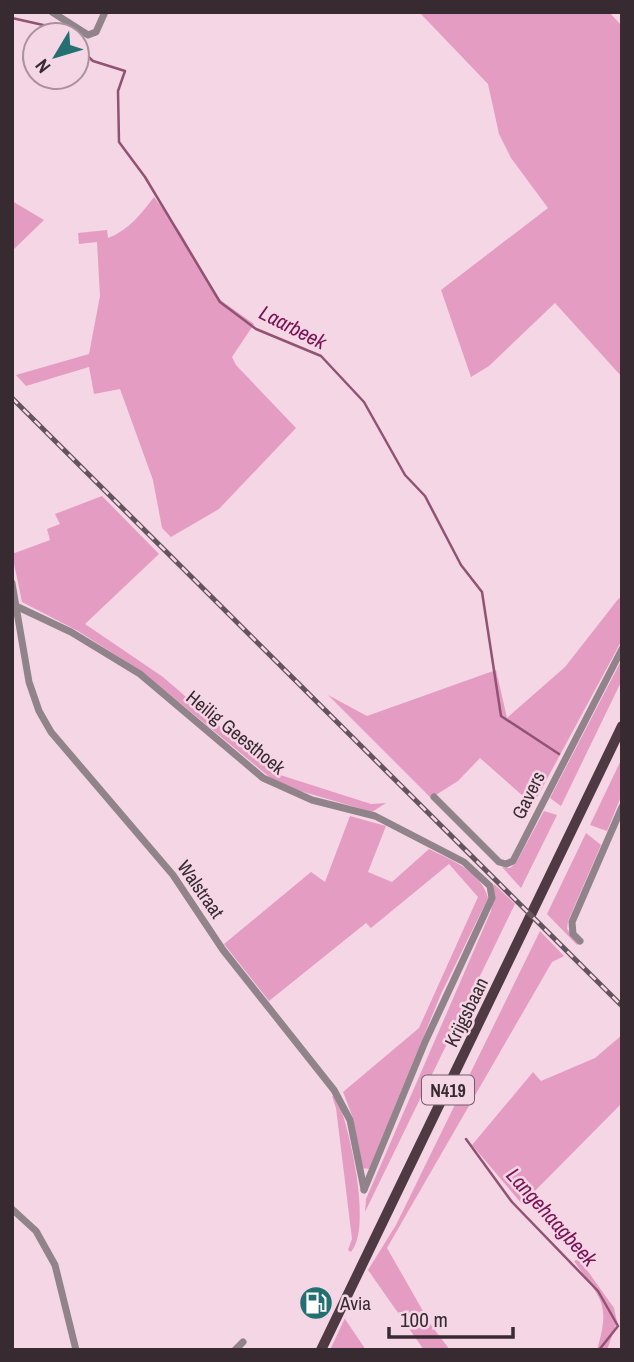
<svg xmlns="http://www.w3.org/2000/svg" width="634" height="1362" font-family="'Archivo Narrow',sans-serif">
<rect width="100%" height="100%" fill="#f5d6e5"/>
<!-- green -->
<g fill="#e59cc3">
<polygon points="419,12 609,12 622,26 622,377 555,303 489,366 471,377 441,290 548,208 511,158 499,134 488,84"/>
<path d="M154,197l26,35 39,67 35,25 -22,33 4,8 60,63 -77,81 -48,28 -9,-9 -9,-48 -33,-91 -26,5 -5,-27 -63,19 -10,-11 73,-21 11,-58 -3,-54 -18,2 -1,-11 29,-3 1,8c21,-8 33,-24 46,-41z"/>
<polygon points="12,201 44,220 12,251"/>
<polygon points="102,496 159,554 85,624 163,677 274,773 371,804 386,803 372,812 290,788 273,780 144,673 78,631 22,602 12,554 50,540 47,529 60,524 55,514"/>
<polygon points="619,598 622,601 622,640 533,805 480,758 458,781 431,798 328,695 367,716 496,670 507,718 565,667"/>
<polygon points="622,659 622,680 561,806 550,798"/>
<polygon points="622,758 622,794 607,831 590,825"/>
<polygon points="544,811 557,815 521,888 502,867 510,868 516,863"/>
<path d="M350,816l36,10 -18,46 24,10 37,-33c22,11 52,22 59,49l-47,96 -72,175 -7,-1 -9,-50 -10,-26 76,-64 59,-131 -29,-33 -78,64 -5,-5 -97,78 -45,-57 87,-72 14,10z"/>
<polygon points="586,833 601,845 568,921 567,929 580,942 577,945 547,914"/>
<polygon points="494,884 515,904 365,1212 366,1199 491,911"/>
<polygon points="540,931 564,956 552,962 387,1248 431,1325 450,1350 424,1350 368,1270 396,1225"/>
<polygon points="622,1035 622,1103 522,1204 472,1145 533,1072 541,1081 595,1058"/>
<path d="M332,1096l5,2c12,28 36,130 14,154l-3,-2 4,-11 -16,-131z"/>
<path d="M579,1259l35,49 3,14 -10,28h-10c14,-48 4,-50 -23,-89z"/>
<polygon points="345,1318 345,1319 366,1350 330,1350"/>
</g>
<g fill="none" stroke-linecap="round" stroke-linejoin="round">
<!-- stream -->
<g stroke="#905374" stroke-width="2.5">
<polyline points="12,18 52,27 65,35"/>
<polyline points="77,46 93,61 125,71 118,91 119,142 145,177 220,302 256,329 321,356 364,402 405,475 425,496 461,565 482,592 501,716 559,754"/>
<polyline points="466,1139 512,1202 598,1291 618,1326 599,1350"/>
</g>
<!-- street -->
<g stroke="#90838a" stroke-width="7">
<polyline points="52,12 88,35 96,32 105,12"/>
<polyline points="12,583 29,682 39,711 51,732 173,875 223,950 334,1090 350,1120 364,1189"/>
<polyline points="18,607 71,632 140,674 263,778 312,800 375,816 464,862 490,886 492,898 425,1042 364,1190"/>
<polyline points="434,797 499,862 506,864 513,861 622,649"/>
<polyline points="580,941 573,934 572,922 622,807"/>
<polyline points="12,1209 36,1231 55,1265 76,1350"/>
<polyline points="235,1350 243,1342"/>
</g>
<!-- primary -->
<polyline stroke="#4f3a44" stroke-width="10" points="321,1350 622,726"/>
<!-- rail casing -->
<g stroke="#64545c" stroke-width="5">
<polyline id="rail" points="12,398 622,1006"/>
</g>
<!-- rail -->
<use href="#rail" stroke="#f5d6e5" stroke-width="2.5" stroke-dasharray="8" stroke-linecap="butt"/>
</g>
<!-- icons -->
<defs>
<g id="fuel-disc" transform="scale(1.75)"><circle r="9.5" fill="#246f71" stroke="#f5d6e5"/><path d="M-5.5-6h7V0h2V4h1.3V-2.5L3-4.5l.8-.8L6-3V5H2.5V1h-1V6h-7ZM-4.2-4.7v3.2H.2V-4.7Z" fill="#fff"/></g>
</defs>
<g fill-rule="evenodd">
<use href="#fuel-disc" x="316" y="1303"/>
</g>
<g text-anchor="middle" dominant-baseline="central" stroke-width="5" stroke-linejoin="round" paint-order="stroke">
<!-- shield labels -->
<rect fill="#f5d6e5" stroke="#705e67" stroke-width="2" x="422" y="1075.5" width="52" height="29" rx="5"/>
<g font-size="18" font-weight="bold" fill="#372b31">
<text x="448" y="1090">N419</text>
</g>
<!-- street labels -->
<g font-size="19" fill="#372b31" stroke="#f5d6e5">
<text transform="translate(236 732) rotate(39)">Heilig Geesthoek</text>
<text transform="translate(528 795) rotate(-64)">Gavers</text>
<text transform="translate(201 889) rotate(55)">Walstraat</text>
<text transform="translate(466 1012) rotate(-64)">Krijgsbaan</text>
</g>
<!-- poi labels -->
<g font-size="19" fill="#372b31" stroke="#f5d6e5" text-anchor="start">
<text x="340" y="1303">Avia</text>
</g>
<!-- water labels -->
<g font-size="21" font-style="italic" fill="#771254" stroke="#f5d6e5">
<text transform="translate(293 327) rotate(27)">Laarbeek</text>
<text transform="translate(552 1217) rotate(48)">Langehaagbeek</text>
</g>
</g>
<!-- border -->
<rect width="634" height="1362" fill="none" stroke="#372b31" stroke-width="28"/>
<!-- north arrow -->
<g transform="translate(56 56) rotate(232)"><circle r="33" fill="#f5d6e5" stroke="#a9929d" stroke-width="2"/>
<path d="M0-5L12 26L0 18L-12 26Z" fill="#246f71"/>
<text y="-10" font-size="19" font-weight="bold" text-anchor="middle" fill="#372b31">N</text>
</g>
<!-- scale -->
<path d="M389 1327v10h124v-10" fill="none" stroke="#372b31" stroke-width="3.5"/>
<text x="400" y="1327" font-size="21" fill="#372b31" stroke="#f5d6e5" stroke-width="5" paint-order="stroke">100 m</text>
</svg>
